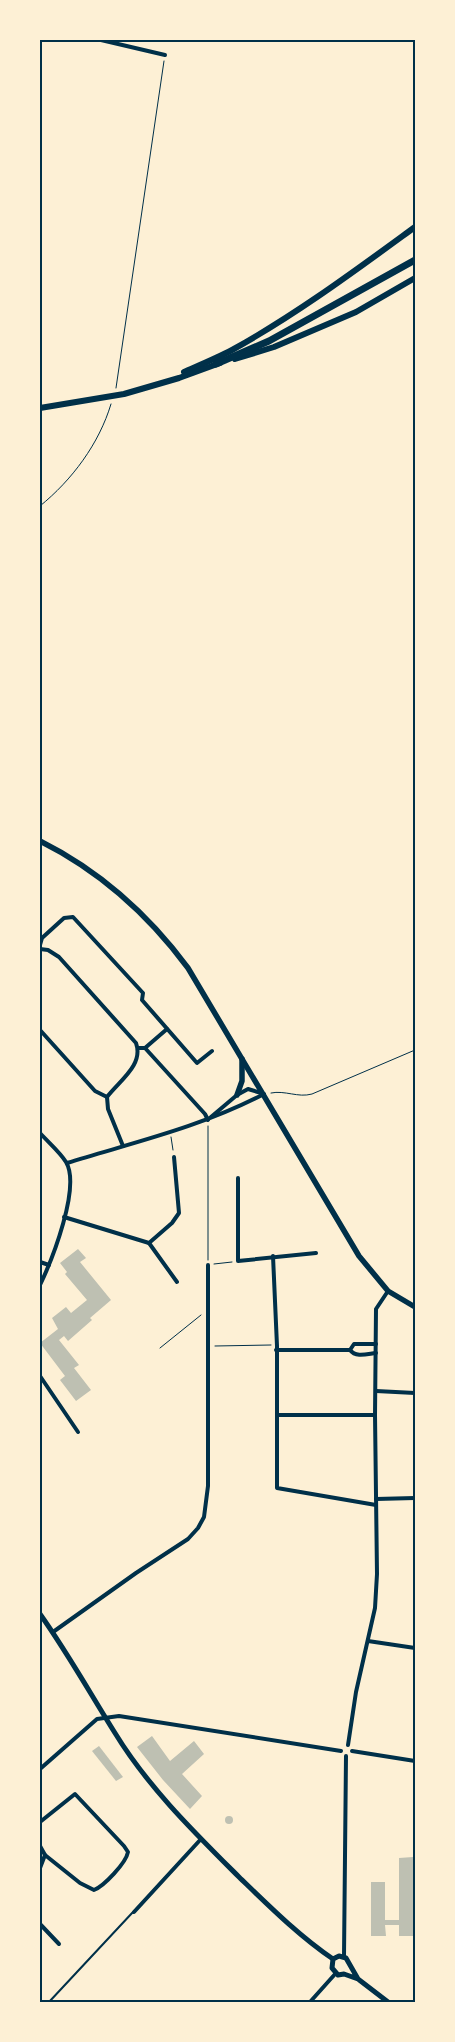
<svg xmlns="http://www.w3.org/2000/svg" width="455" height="2042" font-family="Karla,sans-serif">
<rect width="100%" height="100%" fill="#fdf0d5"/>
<!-- building -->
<g fill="#bec0b2">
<polygon points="78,1249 86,1258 80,1262 111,1300 90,1318 92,1320 68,1341 64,1336 59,1340 79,1365 74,1368 91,1390 76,1401 60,1380 65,1376 40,1343 58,1329 52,1318 66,1307 71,1313 87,1300 65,1274 67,1272 60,1263"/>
<polygon points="152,1736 170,1761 194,1741 204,1754 182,1774 202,1796 190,1809 163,1780 137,1747"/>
<polygon points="99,1746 123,1777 116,1781 92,1751"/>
<circle cx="229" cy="1820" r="4"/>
<polygon points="413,1857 415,1936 399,1936 399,1925 385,1925 386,1936 371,1936 371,1882 385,1882 385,1920 399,1920 399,1858"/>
</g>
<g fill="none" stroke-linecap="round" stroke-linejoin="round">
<!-- path -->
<g stroke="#003049" stroke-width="1">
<polyline points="116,388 164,61"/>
<path d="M40,506c32,-26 59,-62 71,-102"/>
<path d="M271,1093c14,-3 27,5 41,1l103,-44"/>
<polyline points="208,1126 208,1260"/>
<polyline points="171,1137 173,1150"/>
<polyline points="214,1264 232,1262"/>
<polyline points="215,1346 271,1345"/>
<polyline points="160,1348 201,1315"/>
</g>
<!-- service -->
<polyline stroke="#003049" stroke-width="2" points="49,2002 133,1912"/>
<!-- minor -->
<g stroke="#003049" stroke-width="4">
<polyline points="101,40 165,55"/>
<polyline points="40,945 42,938 64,918 73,917 143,993 142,1000 197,1063 212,1051"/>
<path d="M40,949l8,1 11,7 77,86c8,22 -17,38 -29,54l1,12 15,37"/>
<polyline points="40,1030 95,1091 107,1097"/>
<polyline points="138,1048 145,1048 167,1029"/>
<polyline points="145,1048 205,1114 208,1120"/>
<polyline points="211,1117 237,1095 248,1089 261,1093"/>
<path d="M40,1133c8,9 20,19 26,29 15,25 -14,98 -26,123"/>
<path d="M67,1163c68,-21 134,-36 197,-69"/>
<polyline points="238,1178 238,1261 316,1253"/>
<polyline points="64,1217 149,1243 172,1223 179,1213 174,1157"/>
<polyline points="149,1243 177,1282"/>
<polyline points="273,1256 277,1346 277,1488 376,1505"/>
<polyline points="40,1262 49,1265"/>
<path d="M276,1350h74c6,8 17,4 26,3"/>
<polyline points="350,1350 354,1344 376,1344"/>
<polyline points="40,1376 78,1432"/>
<polyline points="376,1391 415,1393"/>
<polyline points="277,1415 375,1415"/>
<polyline points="376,1499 415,1498"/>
<polyline points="53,1632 136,1573 188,1539 198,1528 204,1517 208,1486 208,1265"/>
<polyline points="368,1641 415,1648"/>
<polyline points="348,1745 356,1692 375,1608 377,1574 375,1415 376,1309 388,1291"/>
<polyline points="352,1751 415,1761"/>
<polyline points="40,1769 97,1719 119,1716 341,1751"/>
<path d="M40,1822l35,-28 49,52 4,6c-2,11 -24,34 -34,38l-14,-7 -35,-28"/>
<polyline points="40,1846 45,1855 40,1868"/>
<polyline points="134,1912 201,1839"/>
<polyline points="40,1924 59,1944"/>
<polyline points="344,1956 346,1756"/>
<polyline points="310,2002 336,1973"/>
</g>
<!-- tertiary -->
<g stroke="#003049" stroke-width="5">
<path d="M40,1614c27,38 50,79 75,119 33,54 79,99 124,144 29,28 60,59 94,82"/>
<polyline points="358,1979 346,1958 339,1956 333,1959 332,1968 338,1975 344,1974 358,1979 388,2002"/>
</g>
<!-- secondary -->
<g stroke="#003049" stroke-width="5.5">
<path d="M40,841c60,30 108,73 148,127l171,288 29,35 27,16"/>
<polyline points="237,1095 242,1081 242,1059"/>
</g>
<!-- primary -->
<g stroke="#003049" stroke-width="6">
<polyline points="235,359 274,347 356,312 415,278"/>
<path d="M184,372c16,-7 33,-14 48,-22 65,-36 124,-80 183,-123"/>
<polyline points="40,408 124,394 179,378 220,363"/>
</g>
<!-- trunk -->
<polyline stroke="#003049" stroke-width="7" points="216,364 269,341 415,260"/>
</g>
<!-- border -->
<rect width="455" height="2042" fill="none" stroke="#fdf0d5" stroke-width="82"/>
<rect x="41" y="41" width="373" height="1960" fill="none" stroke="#003049" stroke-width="2"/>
</svg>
